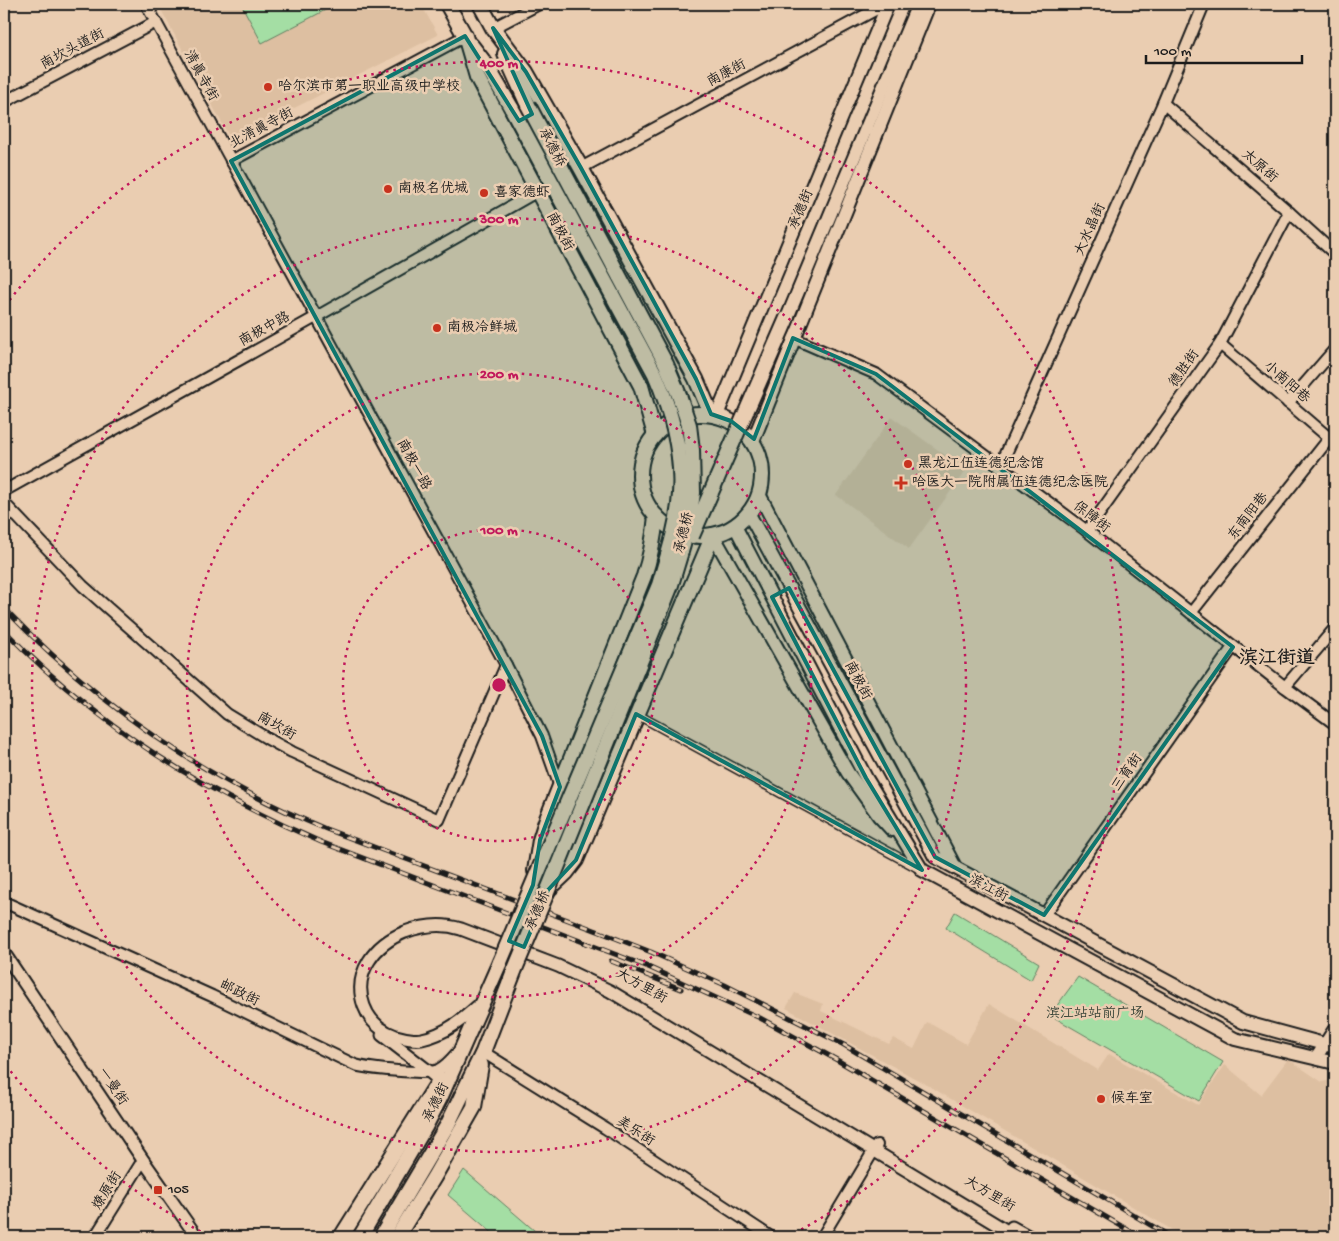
<svg xmlns="http://www.w3.org/2000/svg" width="1339" height="1241" font-family="'Gochi Hand','LXGW WenKai TC',sans-serif">
<rect width="100%" height="100%" fill="#eacdb1"/>
<filter id="ink" filterUnits="userSpaceOnUse"><feTurbulence type="fractalNoise" baseFrequency=".02" numOctaves="2"/><feDisplacementMap in="SourceGraphic" scale="10" xChannelSelector="R" yChannelSelector="G"/><feConvolveMatrix kernelMatrix="1 2 1 2 8 2 1 2 1" color-interpolation-filters="sRGB"/></filter>
<g filter="url(#ink)">
<!-- built -->
<g fill="#ddbfa1">
<polygon points="158,4 421,4 438,35 231,140"/>
<polygon points="892,417 966,470 909,549 836,495"/>
<polygon points="795,993 823,1004 821,1011 889,1044 893,1038 914,1049 927,1022 966,1044 989,1004 1098,1070 1109,1054 1198,1105 1225,1065 1261,1095 1288,1059 1322,1082 1332,1080 1335,1081 1335,1237 1184,1237 929,1086 786,1008"/>
</g>
<!-- green -->
<g fill="#a4dea4" stroke="#607d60">
<polygon points="241,4 337,4 262,43"/>
<polygon points="955,912 1039,963 1031,980 946,928"/>
<polygon points="1078,977 1223,1062 1199,1101 1050,1015"/>
<polygon points="464,1170 542,1237 497,1237 448,1195"/>
</g>
<g fill="none" stroke-linecap="round" stroke-linejoin="round">
<!-- minor casing -->
<g stroke="#1c1c1c" stroke-width="11">
<polyline id="minor" points="636,714 920,869"/>
</g>
<!-- tertiary casing -->
<g stroke="#1c1c1c" stroke-width="14">
<g id="tertiary">
<polyline points="146,4 506,665 542,736 560,787"/>
<polyline points="493,28 539,4"/>
<polyline points="4,102 156,22"/>
<polyline points="1163,103 1289,212 1335,254"/>
<polyline points="231,161 465,36"/>
<polyline points="581,168 886,4"/>
<polyline points="793,338 876,374 1087,531 1285,687 1335,724"/>
<polyline points="1220,344 1335,443"/>
<polyline points="1288,403 1335,349"/>
<polyline points="1000,467 1163,103 1204,4"/>
<polyline points="4,491 316,317 538,191"/>
<polyline points="4,503 83,586 227,714 268,739 292,752 439,820 506,665"/>
<polyline points="1087,531 1220,344 1289,212"/>
<polyline points="1191,613 1335,431"/>
<polyline points="1285,687 1335,628"/>
<path d="M4,902l208,94 143,69c14,4 71,10 83,5 8,-4 13,-10 18,-16"/>
<polyline points="1044,915 1233,647"/>
<polyline points="483,1052 605,1128 771,1237"/>
<polyline points="95,1237 143,1160"/>
<polyline points="822,1237 877,1145"/>
</g>
</g>
<!-- secondary casing -->
<g stroke="#1c1c1c" stroke-width="15">
<g id="secondary">
<polyline points="4,953 143,1160 197,1237"/>
<path d="M480,1004c-17,15 -34,30 -58,35 -9,2 -17,-1 -26,-3 -15,-5 -26,-14 -32,-30 -12,-33 11,-62 41,-74 19,-7 37,-9 56,-3l97,37 52,25 407,246"/>
<polyline points="382,1035 426,1069 440,1081"/>
<polyline points="1316,1058 1335,1028"/>
<polyline points="1012,1227 1030,1237"/>
</g>
</g>
<!-- primary casing -->
<g stroke="#1c1c1c" stroke-width="16">
<g id="primary">
<polyline points="787,318 918,4"/>
<polyline points="717,415 888,4"/>
<polyline points="753,441 929,4"/>
<polyline points="759,494 955,867"/>
<polyline points="749,514 935,857 1243,1022 1335,1047"/>
<polyline points="735,526 866,778 922,870 1235,1039 1335,1063"/>
<polyline points="713,535 848,773 879,816 892,830"/>
</g>
</g>
<!-- trunk casing -->
<g stroke="#1c1c1c" stroke-width="18">
<g id="trunk">
<polyline points="447,4 465,36 477,77 641,386 655,435"/>
<polyline points="480,4 493,28 526,72 581,168 696,379 711,414"/>
<polyline points="471,45 487,66 512,109"/>
<polyline points="505,54 528,105"/>
<circle cx="701" cy="475" r="61"/>
<path d="M535,871l5,-31 6,-19 98,-245c7,-20 10,-39 12,-60"/>
<polyline points="548,890 566,873 576,860 713,535"/>
<polyline points="341,1237 437,1084 442,1079"/>
<polyline points="360,1237 425,1127 441,1096 500,962"/>
<polyline points="381,1237 448,1124 483,1052 515,969"/>
<polyline points="397,1237 434,1177 474,1107 481,1065"/>
</g>
</g>
<!-- minor -->
<use href="#minor" stroke="#eacdb1" stroke-width="8"/>
<!-- tertiary -->
<use href="#tertiary" stroke="#eacdb1" stroke-width="10"/>
<!-- secondary -->
<use href="#secondary" stroke="#eacdb1" stroke-width="11"/>
<!-- primary -->
<use href="#primary" stroke="#eacdb1" stroke-width="12"/>
<!-- trunk -->
<use href="#trunk" stroke="#eacdb1" stroke-width="14"/>
<!-- rail casing -->
<g stroke="#1c1c1c" stroke-width="5">
<g id="rail">
<path d="M4,608c92,95 200,171 322,221l274,103 51,20 74,33 119,60 327,192"/>
<path d="M4,630c90,93 198,161 317,212l325,124 114,52 77,42 303,177"/>
<polyline points="611,961 681,989"/>
</g>
</g>
<!-- rail -->
<use href="#rail" stroke="#eacdb1" stroke-width="3" stroke-dasharray="9" stroke-linecap="butt"/>
<!-- trunk-bridge casing -->
<g stroke="#1c1c1c" stroke-width="18" stroke-linecap="butt">
<g id="trunk-bridge">
<polyline points="692,536 787,318"/>
<path d="M500,962l159,-377c9,-30 19,-60 21,-91 3,-41 -9,-83 -25,-120l-143,-265"/>
<polyline points="515,969 548,890 670,588 683,545 689,520 693,493 692,450 689,425 679,395 666,364 528,105"/>
</g>
</g>
<!-- trunk-bridge -->
<use href="#trunk-bridge" stroke="#eacdb1" stroke-width="14"/>
</g>
</g>
<!-- marked area -->
<path fill="#0f766e" fill-opacity="0.2" stroke="#0f766e" stroke-width="4" stroke-linejoin="round" d="M493,28l33,44 55,96 115,211 15,35 20,7 23,18 39,-101 83,36 357,273 -189,268 -109,-58 -146,-269 -17,9 94,181 56,92 -286,-156 -60,146 -28,30 -24,57 -15,-6 24,-56 7,-45 20,-53 -18,-51 -311,-575 234,-125 54,85 13,-7z"/>
<!-- distance rings -->
<g fill="none" stroke="#c2185b" stroke-width="2.5" stroke-dasharray="2.5 5">
<circle cx="499" cy="685" r="156"/>
<circle cx="499" cy="685" r="312"/>
<circle cx="499" cy="685" r="467"/>
<path d="M207 1235A623 623 0 0 1 5 1064M5 306A623 623 0 1 1 791 1235"/>
</g>
<!-- markers -->
<g fill="#c8321e" stroke="#eacdb1" stroke-width="2">
<circle cx="268" cy="87" r="5"/>
<circle cx="388" cy="189" r="5"/>
<circle cx="484" cy="193" r="5"/>
<circle cx="437" cy="328" r="5"/>
<circle cx="908" cy="464" r="5"/>
<path d="M898.5 475.5h5v5h5v5h-5v5h-5v-5h-5v-5h5z"/>
<circle cx="1101" cy="1099" r="5"/>
<rect x="153" y="1185" width="10" height="10" rx="2.5"/>
</g>
<g text-anchor="middle" dominant-baseline="central" stroke-width="5" stroke-linejoin="round" paint-order="stroke">
<!-- street labels -->
<g font-size="14" fill="#1c1c1c" stroke="#eacdb1">
<text transform="translate(73 50) rotate(-28)">南坎头道街</text>
<text transform="translate(727 74) rotate(-28)">南康街</text>
<text transform="translate(200 76) rotate(61)">清真寺街</text>
<text transform="translate(262 129) rotate(-28)">北清真寺街</text>
<text transform="translate(551 148) rotate(62)">承德桥</text>
<text transform="translate(1259 167) rotate(41)">太原街</text>
<text transform="translate(802 210) rotate(-67)">承德街</text>
<text transform="translate(1091 230) rotate(-66)">大水晶街</text>
<text transform="translate(559 232) rotate(62)">南极街</text>
<text transform="translate(265 330) rotate(-29)">南极中路</text>
<text transform="translate(1185 369) rotate(-55)">德胜街</text>
<text transform="translate(1286 383) rotate(41)">小南阳巷</text>
<text transform="translate(413 465) rotate(61)">南极一路</text>
<text transform="translate(1249 517) rotate(-52)">东南阳巷</text>
<text transform="translate(1091 518) rotate(37)">保障街</text>
<text transform="translate(685 533) rotate(-77)">承德桥</text>
<text transform="translate(857 681) rotate(62)">南极街</text>
<text transform="translate(276 727) rotate(30)">南坎街</text>
<text transform="translate(1128 773) rotate(-55)">三育街</text>
<text transform="translate(988 889) rotate(28)">滨江街</text>
<text transform="translate(539 911) rotate(-67)">承德桥</text>
<text transform="translate(641 987) rotate(29)">大方里街</text>
<text transform="translate(239 994) rotate(26)">邮政街</text>
<text transform="translate(112 1087) rotate(56)">一曼街</text>
<text transform="translate(437 1103) rotate(-64)">承德街</text>
<text transform="translate(635 1132) rotate(33)">美乐街</text>
<text transform="translate(108 1191) rotate(-58)">燎原街</text>
<text transform="translate(989 1195) rotate(31)">大方里街</text>
</g>
<!-- poi labels -->
<g font-size="14" fill="#1c1c1c" stroke="#eacdb1" text-anchor="start">
<text x="278" y="87">哈尔滨市第一职业高级中学校</text>
<text x="398" y="189">南极名优城</text>
<text x="494" y="193">喜家德虾</text>
<text x="447" y="328">南极冷鲜城</text>
<text x="918" y="464">黑龙江伍连德纪念馆</text>
<text x="912" y="483">哈医大一院附属伍连德纪念医院</text>
<text x="1111" y="1099">候车室</text>
<text x="168" y="1190">105</text>
</g>
<!-- park labels -->
<g font-size="14" fill="#374337" stroke="#eacdb1">
<text x="1095" y="1014">滨江站站前广场</text>
</g>
<!-- district labels -->
<g font-size="19" font-weight="bold" fill="#1c1c1c" stroke="#eacdb1">
<text x="1277" y="659">滨江街道</text>
</g>
</g>
<circle cx="499" cy="685" r="8" fill="#c2185b" stroke="#eacdb1" stroke-width="2.5"/>
<g font-size="15" text-anchor="middle" font-weight="bold" fill="#c2185b" stroke="#eacdb1" stroke-width="5" stroke-linejoin="round" paint-order="stroke">
<text x="499" y="67">400 m</text>
<text x="499" y="223">300 m</text>
<text x="499" y="378">200 m</text>
<text x="499" y="534">100 m</text>
</g>
<!-- margin -->
<rect width="1339" height="1241" fill="none" stroke="#eacdb1" stroke-width="20"/>
<rect x="10" y="10" width="1319" height="1221" fill="none" stroke="#1c1c1c" stroke-width="2" filter="url(#ink)"/>
<!-- scale -->
<path d="M1146 55v8h156v-8" fill="none" stroke="#1c1c1c" stroke-width="2.5"/>
<text x="1154" y="55" font-size="15" fill="#1c1c1c" stroke="#eacdb1" stroke-width="4" paint-order="stroke">100 m</text>
</svg>
